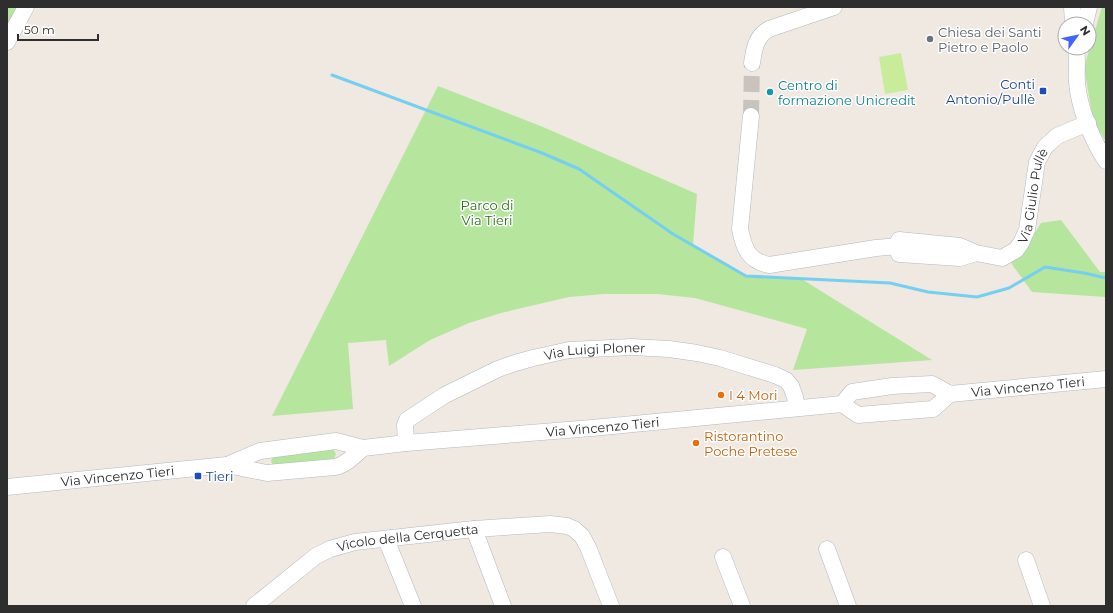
<svg xmlns="http://www.w3.org/2000/svg" width="1113" height="613" font-family="Montserrat,sans-serif">
<rect width="100%" height="100%" fill="#efe9e1"/>
<!-- green -->
<g fill="#b6e59e">
<polygon points="7,7 18,7 9,22 7,21"/>
<polygon points="1102,7 1106,7 1106,142 1093,120 1084,67"/>
<polygon points="438,86 543,127 697,194 693,245 746,276 800,278 932,360 793,370 807,329 695,298 657,294 604,294 569,297 501,313 469,323 430,340 389,366 386,340 348,343 353,409 272,416"/>
<polygon points="1061,220 1100,272 1106,272 1106,297 1032,292 1011,263 1023,252 1041,223"/>
<polygon points="333,449 336,454 333,461 273,466 271,461 273,456"/>
</g>
<!-- pitch -->
<polygon fill="#c9ec9a" points="901,53 908,90 885,94 879,57"/>
<g fill="none" stroke-linecap="round" stroke-linejoin="round">
<!-- stream -->
<polyline stroke="#75cff0" stroke-width="3" points="332,75 542,153 579,169 673,234 746,276 890,283 928,292 977,297 1009,288 1045,267 1084,273 1106,278"/>
<!-- minor-tunnel -->
<polyline stroke="#c8c4bd" stroke-width="16" stroke-dasharray="16 8" stroke-linecap="butt" points="751,116 752,63"/>
<!-- minor casing -->
<g stroke="#b4b7c1" stroke-width="17">
<g id="minor">
<polyline points="1072,7 1073,24"/>
<polyline points="1085,24 1089,7"/>
<polyline points="7,42 26,7"/>
<path d="M1076,48c2,11 0,23 1,34 2,26 15,58 29,79"/>
<path d="M752,63c2,-14 4,-27 17,-34l65,-22"/>
<path d="M751,116l-11,113c4,19 8,32 29,36l107,-17 23,-2"/>
<path id="s1" d="M976,253l-16,5 -61,-4v-14l61,6 16,7 26,5 14,-8 5,-7 6,-13 10,-68 8,-15 12,-11 31,-13"/>
<path id="s2" d="M842,404l10,-12 40,-6 40,-2 18,10 156,-15"/>
<path id="s3" d="M406,443l-1,-18 2,-5 38,-25 53,-26 17,-6 18,-5 36,-8 63,-3 37,2 28,4 23,5 55,17 11,5 5,6 4,11 2,11"/>
<path d="M227,465l40,8 68,-6c11,-2 20,-12 28,-19"/>
<path id="s4" d="M7,487l220,-22 33,-14 76,-10 27,7 43,-5 186,-15 250,-24 16,11 75,-6 17,-15"/>
<polyline points="474,529 503,606"/>
<polyline points="386,539 413,606"/>
<polyline points="827,549 848,606"/>
<polyline points="723,557 742,606"/>
<polyline points="1026,560 1042,606"/>
<path id="s5" d="M254,606l62,-50 14,-7 25,-7 119,-13 76,-5 17,2 7,3 8,7 6,11 23,59"/>
</g>
</g>
<!-- minor -->
<use href="#minor" stroke="#fff" stroke-width="16"/>
</g>
<!-- markers -->
<circle fill="#6b7280" stroke="#fff" stroke-width="1.5" cx="930" cy="39" r="4"/>
<g fill="#1a4fb4" stroke="#fff" stroke-width="1.5">
<rect x="1039" y="87" width="8" height="8" rx="2"/>
<rect x="194" y="472" width="8" height="8" rx="2"/>
</g>
<circle fill="#0f9aa8" stroke="#fff" stroke-width="1.5" cx="770" cy="92" r="4"/>
<g fill="#e8710a" stroke="#fff" stroke-width="1.5">
<circle cx="721" cy="395" r="4"/>
<circle cx="696" cy="443" r="4"/>
</g>
<g text-anchor="middle" dominant-baseline="central" stroke-width="3" stroke-linejoin="round" paint-order="stroke">
<!-- worship labels -->
<g font-size="13" fill="#5b616d" stroke="#fff" text-anchor="start">
<text x="938" y="32">Chiesa dei Santi<tspan x="938" dy="15">Pietro e Paolo</tspan></text>
</g>
<!-- transit labels -->
<g font-size="13" fill="#164399" stroke="#fff" text-anchor="end">
<text x="1035" y="84">Conti<tspan x="1035" dy="15">Antonio/Pullè</tspan></text>
<text x="206" y="476" text-anchor="start">Tieri</text>
</g>
<!-- culture labels -->
<g font-size="13" fill="#0d838f" stroke="#fff" text-anchor="start">
<text x="778" y="85">Centro di<tspan x="778" dy="15">formazione Unicredit</tspan></text>
</g>
<!-- street labels -->
<g font-size="13" fill="#2e2e2e" stroke="#fff">
<text stroke="none"><textPath href="#s1" startOffset="271">Via Giulio Pullè</textPath></text>
<text stroke="none"><textPath href="#s3" startOffset="227">Via Luigi Ploner</textPath></text>
<text stroke="none"><textPath href="#s2" startOffset="195">Via Vincenzo Tieri</textPath></text>
<text stroke="none"><textPath href="#s4" startOffset="602">Via Vincenzo Tieri</textPath></text>
<text stroke="none"><textPath href="#s4" startOffset="111">Via Vincenzo Tieri</textPath></text>
<text stroke="none"><textPath href="#s5" startOffset="174">Vicolo della Cerquetta</textPath></text>
</g>
<!-- park labels -->
<g font-size="13" fill="#2c6e1b" stroke="#fff">
<text x="487" y="205">Parco di<tspan x="487" dy="15">Via Tieri</tspan></text>
</g>
<!-- food labels -->
<g font-size="13" fill="#c56008" stroke="#fff" text-anchor="start">
<text x="729" y="395">I 4 Mori</text>
<text x="704" y="436">Ristorantino<tspan x="704" dy="15">Poche Pretese</tspan></text>
</g>
</g>
<!-- border -->
<rect width="1113" height="613" fill="none" stroke="#2e2e2e" stroke-width="16"/>
<!-- north arrow -->
<g transform="translate(1077 36) rotate(57)"><circle r="19" fill="#ffffff" stroke="#ababab"/>
<path d="M0-3L7 15L0 10L-7 15Z" fill="#4264fb"/>
<text y="-6" font-size="11" font-weight="bold" text-anchor="middle" fill="#2e2e2e">N</text>
</g>
<!-- scale -->
<path d="M18 34v6h80v-6" fill="none" stroke="#2e2e2e" stroke-width="2"/>
<text x="24" y="34" font-size="12" fill="#2e2e2e" stroke="#ffffff" stroke-width="3" paint-order="stroke">50 m</text>
</svg>
